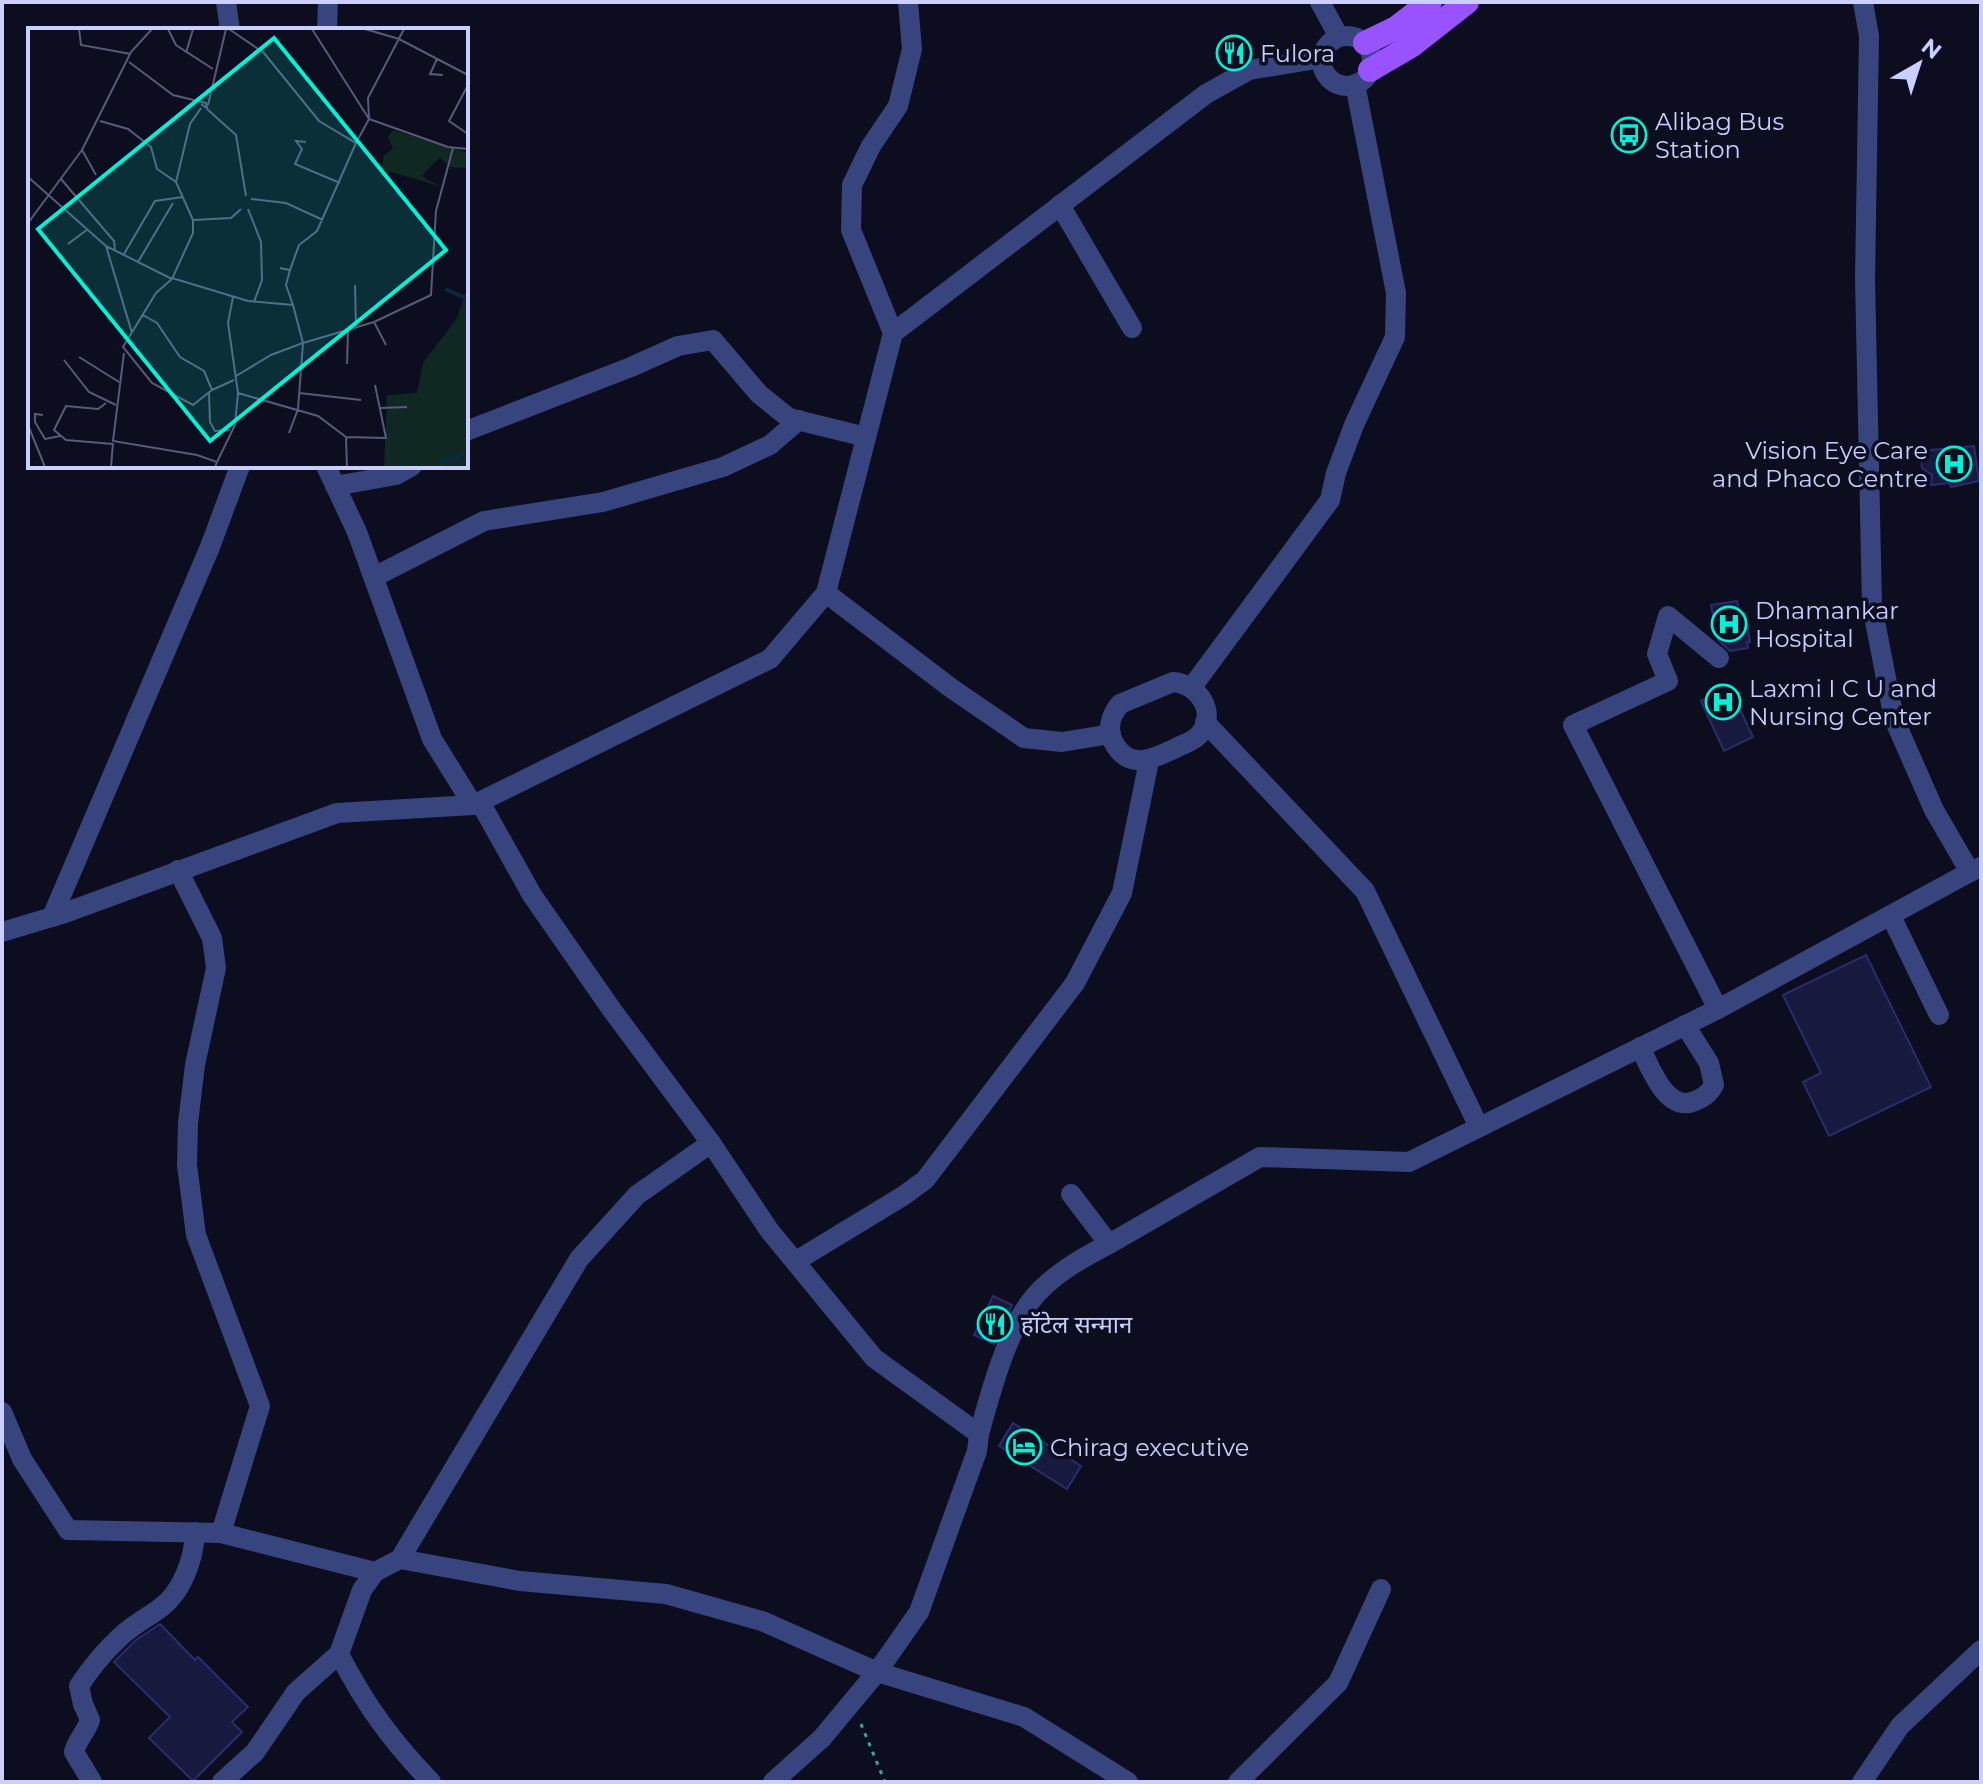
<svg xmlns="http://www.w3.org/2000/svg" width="1983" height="1784" font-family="Montserrat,'Noto Sans Devanagari',sans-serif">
<rect width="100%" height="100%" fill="#0c0d1e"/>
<!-- building -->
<g fill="#18193f" stroke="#2a2c6b" stroke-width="2">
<polygon points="1974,446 1979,481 1951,487 1949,483 1931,485 1932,475 1922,468 1920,451"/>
<polygon points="1737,601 1740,615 1745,613 1750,642 1747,642 1748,648 1730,651 1718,640 1711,605"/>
<polygon points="1730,688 1753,737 1724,751 1701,701"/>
<polygon points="1866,955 1931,1087 1829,1136 1803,1082 1821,1073 1783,995"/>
<polygon points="993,1296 1012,1305 994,1344 974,1335"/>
<polygon points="1013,1423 1081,1466 1067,1489 999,1446"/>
<polygon points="160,1624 195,1660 198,1657 248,1707 232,1722 242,1732 193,1781 149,1738 170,1717 114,1662 136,1640"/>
</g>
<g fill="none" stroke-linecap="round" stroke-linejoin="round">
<!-- path -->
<polyline stroke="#2eaf8b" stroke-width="3" stroke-dasharray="4 6" stroke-linecap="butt" points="861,1724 885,1782"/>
<!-- minor -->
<g stroke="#37447d" stroke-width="20">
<polyline points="226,2 230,30"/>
<polyline points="1320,2 1339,37"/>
<polyline points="1863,2 1869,36 1865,279 1872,606 1894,719 1934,810 1970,872 1981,867"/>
<polyline points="327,30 328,2"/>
<circle cx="1347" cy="61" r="25"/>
<polyline points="1060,205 1132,328"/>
<polyline points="893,333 1206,94 1249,70 1322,58"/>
<polyline points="466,431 631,367 678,346 713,340 759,394 789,418 866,437"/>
<polyline points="326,466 357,532 432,739 473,805"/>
<polyline points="335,486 396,475 412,466"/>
<polyline points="374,577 484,521 603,502 723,467 770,445 799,420"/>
<polyline points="826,593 951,688 1024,738 1062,742 1111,734"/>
<path d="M1173,682c26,2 46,32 25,54 -6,6 -15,8 -22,12 -21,10 -45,23 -61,-3 -9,-14 -5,-29 5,-41z"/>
<polyline points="1192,687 1330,500 1336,473 1354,425 1395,337 1396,293 1355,84"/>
<polyline points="1205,722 1365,891 1479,1127"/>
<polyline points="1891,916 1939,1015"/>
<polyline points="52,917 210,547 240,466"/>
<polyline points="2,932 62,914 337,813 473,805 770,659 826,593 893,333 851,230 852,185 871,146 898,106 912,49 908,2"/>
<polyline points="1718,1009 1573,725 1668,681 1657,654 1668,616 1719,658"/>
<path d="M1640,1047c10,19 26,67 55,54 9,-4 14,-7 19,-16l-5,-22 -24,-38"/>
<polyline points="1071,1194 1109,1244 1260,1157 1409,1162 1718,1009 1970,872"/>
<polyline points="796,1261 903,1196 925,1180 1075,983 1122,893 1149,761"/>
<polyline points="2,1412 22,1459 68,1530 221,1533 260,1406 196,1235 187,1165 188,1123 195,1065 216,968 212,938 178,870"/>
<path d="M979,1434c11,-40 27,-99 51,-132 20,-26 50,-43 79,-58"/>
<polyline points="221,1533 375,1572"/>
<polyline points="400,1559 520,1581 666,1594 762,1621 877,1672 919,1612 977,1451 979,1434 874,1358 769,1230 711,1143 612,1010 532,895 480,802"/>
<path d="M92,1782l-18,-30c3,-12 12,-20 16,-32l-7,-16 -4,-18c11,-17 25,-34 40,-48 12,-12 26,-19 40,-29 23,-16 35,-50 36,-77"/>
<polyline points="222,1782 255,1752 296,1692 339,1654"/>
<path d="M431,1782c-40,-42 -65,-76 -92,-128l23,-64 13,-18 25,-13 179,-300 58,-64 74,-52"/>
<polyline points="773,1782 822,1738 877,1672 1024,1717 1128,1782"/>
<polyline points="1238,1782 1338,1683 1381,1589"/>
<polyline points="1862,1782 1900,1726 1981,1650"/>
</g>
<!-- major -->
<g stroke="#9852fe" stroke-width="24">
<polyline points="1365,43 1396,28 1430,2"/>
<polyline points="1370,70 1411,46 1467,2"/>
</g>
</g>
<!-- icons -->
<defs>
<g id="restaurant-ring" transform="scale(1.8)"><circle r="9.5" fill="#0c0d1e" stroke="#01f3d7" stroke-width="1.5"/><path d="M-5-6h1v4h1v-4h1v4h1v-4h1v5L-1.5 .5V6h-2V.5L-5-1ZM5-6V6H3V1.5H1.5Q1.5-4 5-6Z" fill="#01f3d7"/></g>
<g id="bus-ring" transform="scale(1.8)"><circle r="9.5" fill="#0c0d1e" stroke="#01f3d7" stroke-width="1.5"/><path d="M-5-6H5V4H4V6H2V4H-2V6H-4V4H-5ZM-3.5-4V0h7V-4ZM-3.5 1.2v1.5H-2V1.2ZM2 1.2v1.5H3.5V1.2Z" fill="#01f3d7"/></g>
<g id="hospital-ring" transform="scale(1.8)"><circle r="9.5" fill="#0c0d1e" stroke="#01f3d7" stroke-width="1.5"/><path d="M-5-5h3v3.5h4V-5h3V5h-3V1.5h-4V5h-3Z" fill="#01f3d7"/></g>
<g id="hotel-ring" transform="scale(1.8)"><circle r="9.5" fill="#0c0d1e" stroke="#01f3d7" stroke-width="1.5"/><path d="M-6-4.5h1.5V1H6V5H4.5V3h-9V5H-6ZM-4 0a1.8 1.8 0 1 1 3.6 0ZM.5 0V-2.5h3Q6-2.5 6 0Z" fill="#01f3d7"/></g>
</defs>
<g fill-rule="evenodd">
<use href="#restaurant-ring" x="1234" y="53"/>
<use href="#bus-ring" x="1629" y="135"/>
<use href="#hospital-ring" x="1954" y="464"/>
<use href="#hospital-ring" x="1729" y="624"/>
<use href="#hospital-ring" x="1723" y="702"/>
<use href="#restaurant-ring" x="995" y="1324"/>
<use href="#hotel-ring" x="1024" y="1447"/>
</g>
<g text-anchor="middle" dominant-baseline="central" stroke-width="7" stroke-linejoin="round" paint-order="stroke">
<!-- poi labels -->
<g font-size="24" fill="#cacfff" stroke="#0c0d1e" text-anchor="start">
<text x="1260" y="53">Fulora</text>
<text x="1655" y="121">Alibag Bus<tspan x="1655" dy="28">Station</tspan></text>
<text x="1928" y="450" text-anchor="end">Vision Eye Care<tspan x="1928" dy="28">and Phaco Centre</tspan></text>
<text x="1755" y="610">Dhamankar<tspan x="1755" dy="28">Hospital</tspan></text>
<text x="1749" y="688">Laxmi I C U and<tspan x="1749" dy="28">Nursing Center</tspan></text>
<text x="1021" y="1324">हॉटेल सन्मान</text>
<text x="1050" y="1447">Chirag executive</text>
</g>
</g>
<!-- overview -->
<g transform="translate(28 28)">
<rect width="440" height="440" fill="#0c0d1e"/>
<path d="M365,102l75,23v15l-18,-1 -10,-10 -18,19 17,10 -58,-17 3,-14 9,-6 -5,-12zM440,258v181h-84l3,-72 30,-2 6,-30 34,-45z" fill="#0f2822"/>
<path fill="none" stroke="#0b2a3f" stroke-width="4" d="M417,261l23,10M412,439l4,-7h10l14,-9"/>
<path fill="none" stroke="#585b78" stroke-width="2" d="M51,1l2,16 50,9M140,1l8,16 37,24M201,1l35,24 55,68 37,22 13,-24 -57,-90M337,1l34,10 69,36M376,1l-36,69 1,21 79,28 20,2M158,25l7,-24M409,31l-7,15 13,1M101,34l44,33 33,8 1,5 -6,-4M440,57l-19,36 19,13M180,77l18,-76M179,81l29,26 10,61M72,93l28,8 23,18 6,22 19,13 17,38v13l-21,46 -16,14 -33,54 29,36 41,22 19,-15 -8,-19 -24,-14 -23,-34 -14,-8M278,114l-10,-1 6,8 -7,15 45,19M68,147l-14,-25 49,-98 21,-23M0,149l78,69M33,151l53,62 1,9M148,154l14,-58 11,-16M223,171l35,4 37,17M220,181l13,33 1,38 -8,22M165,192l38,-2 10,-9M0,195l54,-73M40,216l20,-15M96,226l31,-53 28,-4M110,234l35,-59M252,240l10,2 9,-25 18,-14 39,-88M262,242l-4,15 7,20M144,250l76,23 45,4 10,38 -32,12 -35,21M327,257l1,43M205,269l-5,26 10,70 80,23 28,21 40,1 -11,-53M346,294l12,23M104,305l-26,-87 66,33M96,325l-11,88 84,14 20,7 -2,5M51,329l40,25M36,332l25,32 27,13M319,336l1,-33M184,362l22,-10M181,365l1,29 5,9 15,-1M271,365l62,7M78,375l-8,6 -32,-3 -12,24 12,10 47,4M352,380l27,-1M15,387l-8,-1v8l10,17 15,-3M0,397l17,42M261,405l9,-24 5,-66 71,-21 57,-27 5,-84 17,-63M318,409l1,30M189,434l18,-37 3,-32M83,439l2,-24"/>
<path fill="#01f3d7" fill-opacity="0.15" stroke="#01f3d7" stroke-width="4" d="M246,10l172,212 -236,191 -172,-212z"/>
<rect width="440" height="440" fill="none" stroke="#cacfff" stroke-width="4"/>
</g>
<!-- border -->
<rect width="1983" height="1784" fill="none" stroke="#cacfff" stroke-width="8"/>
<!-- north arrow -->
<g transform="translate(1919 64) rotate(39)" stroke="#0c0d1e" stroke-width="6" paint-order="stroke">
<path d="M0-6L14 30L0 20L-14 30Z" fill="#cacfff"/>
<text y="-12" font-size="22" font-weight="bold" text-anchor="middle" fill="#cacfff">N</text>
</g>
</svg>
